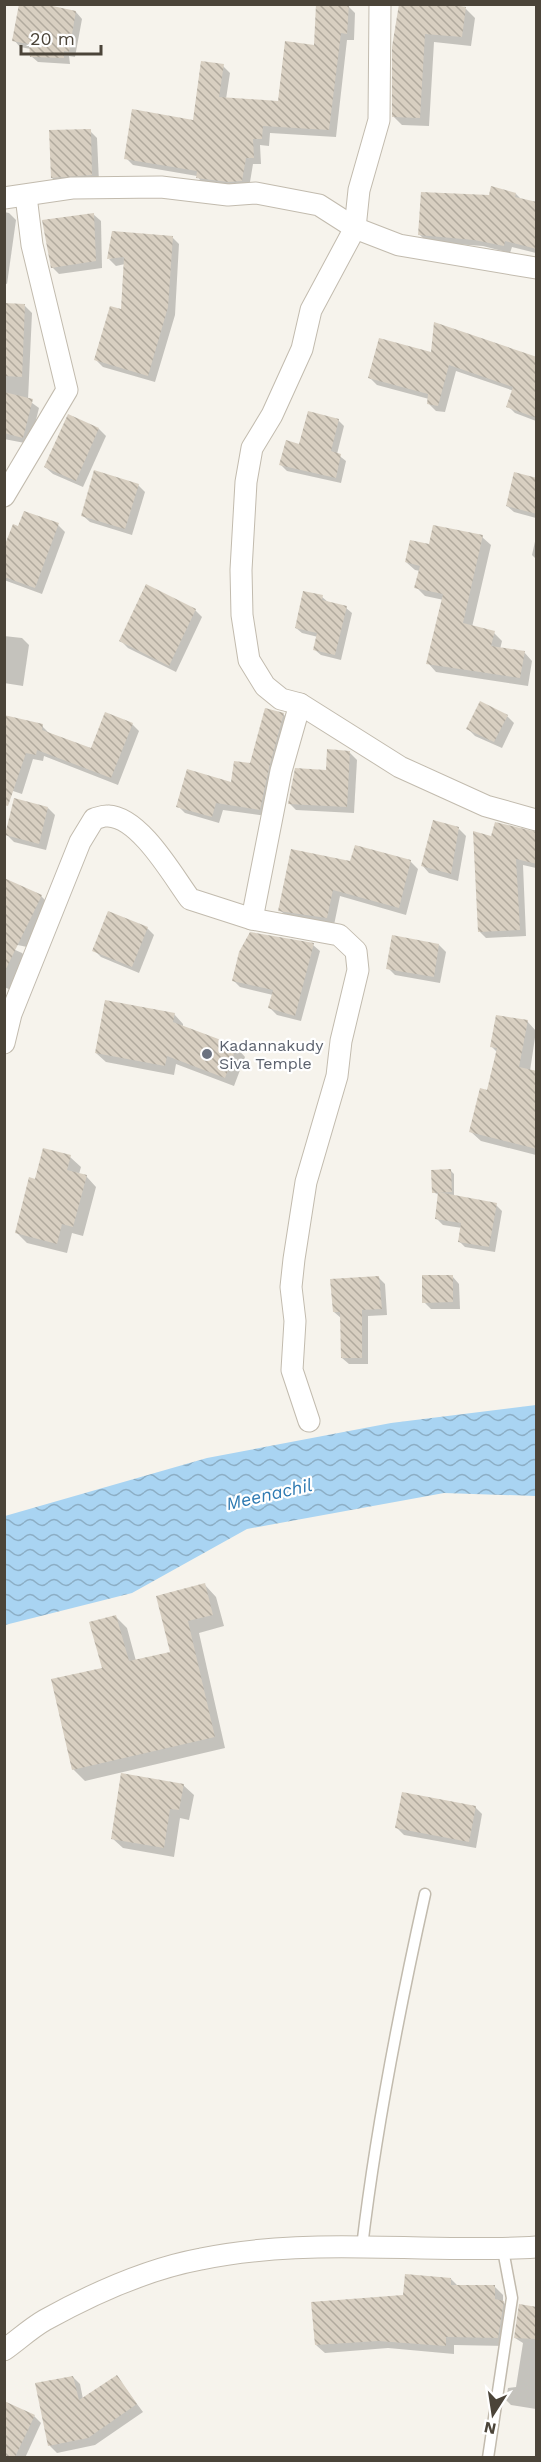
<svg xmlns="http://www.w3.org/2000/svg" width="541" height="2462" font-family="'Work Sans',sans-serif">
<defs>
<pattern id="water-waves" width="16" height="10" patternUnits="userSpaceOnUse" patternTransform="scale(1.5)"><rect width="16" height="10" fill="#a9d4f2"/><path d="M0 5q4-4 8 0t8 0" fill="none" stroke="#8caec5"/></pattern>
<pattern id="building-back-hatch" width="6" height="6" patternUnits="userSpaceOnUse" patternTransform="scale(1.5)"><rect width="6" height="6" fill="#d8cfc1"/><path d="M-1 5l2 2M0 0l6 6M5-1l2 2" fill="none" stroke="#b1aa9e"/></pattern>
</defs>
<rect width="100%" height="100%" fill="#f6f3ec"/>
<!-- water -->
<polygon fill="url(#water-waves)" points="536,1405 536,1496 444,1493 247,1529 132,1593 5,1625 5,1516 207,1458 391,1423"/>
<!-- shadow -->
<g fill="#0003">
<polygon points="20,4 49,4 48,7 76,12 82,19 75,57 69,56 70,64 38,62 31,56 31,49 20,47 14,40"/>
<polygon points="401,4 456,4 456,7 466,9 475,18 471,46 434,42 429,126 402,125 393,116"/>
<polygon points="348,6 355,13 354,40 347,40 336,137 270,133 269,146 260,145 261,164 253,164 249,188 204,185 197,176 133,165 126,158 194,121 223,66 230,73 226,99 279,103 316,46"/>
<polygon points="90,131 97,138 99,182 59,185 52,178"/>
<polygon points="516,194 522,200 536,204 536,253 512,247 510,253 483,246 427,242 420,235 490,197"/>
<polygon points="4,212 9,213 16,220 7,284 4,283"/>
<polygon points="93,214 101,221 102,268 59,274 52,267"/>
<polygon points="172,237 179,244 175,315 155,382 103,367 96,360 122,311 125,264 116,266 109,259"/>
<polygon points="4,305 25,306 32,313 28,400 39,408 30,444 4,439"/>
<polygon points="433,354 536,359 536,421 515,413 508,406 514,391 456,371 445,412 436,411 429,404 429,399 377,385 370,378"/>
<polygon points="68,416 99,429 106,436 83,487 53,474 45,467"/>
<polygon points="338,420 344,426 337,454 346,461 341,483 287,471 281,465 300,445"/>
<polygon points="536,479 536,518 514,512 507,506"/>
<polygon points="138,485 145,492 132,535 90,522 82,515"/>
<polygon points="58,525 65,532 42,594 4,580 4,551 19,527"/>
<polygon points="482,537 491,545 472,627 494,633 502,641 500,649 524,652 532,661 528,686 436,672 428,663 444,600 425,596 416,587 420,571 415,570 406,562 430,545"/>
<polygon points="536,537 536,559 532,555"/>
<polygon points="322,597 328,602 346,608 352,613 341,660 321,655 315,650 318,637 302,633 296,628"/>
<polygon points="195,610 202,617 176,672 128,648 121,641"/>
<polygon points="4,636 22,638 29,645 23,686 4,683"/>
<polygon points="283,714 291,722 267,816 223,810 219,823 185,813 178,806 232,784 251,765"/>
<polygon points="507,716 514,723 502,748 475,736 468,729"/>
<polygon points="132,724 139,731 118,785 44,756 43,761 33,759 22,794 4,788 42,726 49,733 92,750"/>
<polygon points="350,753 357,760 354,813 296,810 289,803"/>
<polygon points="48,808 55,815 46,850 14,842 7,835"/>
<polygon points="459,829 466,836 458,881 429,873 422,865"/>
<polygon points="492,838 536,840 536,868 523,865 526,936 486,938 479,931"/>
<polygon points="356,847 411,862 418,869 406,915 340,896 334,925 287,917 280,910 351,863"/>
<polygon points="41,896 48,903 27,947 4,942"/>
<polygon points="147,928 154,935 139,973 101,957 94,950"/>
<polygon points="4,945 22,953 29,960 16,992 4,987"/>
<polygon points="313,945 320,951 301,1021 277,1015 270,1008 273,995 240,987 234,981"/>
<polygon points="439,945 446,952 440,983 395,975 388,968"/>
<polygon points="174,1014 183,1024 183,1027 236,1047 245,1057 234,1086 176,1064 174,1075 106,1062 96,1053"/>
<polygon points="527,1021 536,1031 530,1071 536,1073 536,1155 481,1141 471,1132 488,1092 498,1053 491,1046"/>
<polygon points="70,1157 81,1167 79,1174 86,1176 96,1187 83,1236 72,1233 67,1253 27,1243 17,1233 36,1181"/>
<polygon points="451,1171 454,1174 454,1197 496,1205 502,1211 495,1252 465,1247 459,1241 462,1228 443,1225 437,1219 439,1195 433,1192"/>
<polygon points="452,1276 459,1284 460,1309 431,1309 424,1302"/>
<polygon points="379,1278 385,1284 387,1315 368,1316 368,1364 349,1364 342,1358 341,1318 334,1312"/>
<polygon points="205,1585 216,1597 224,1626 199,1633 225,1748 85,1781 73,1769 103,1669 116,1617 127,1628 136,1661 172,1653"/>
<polygon points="183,1785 194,1795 189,1820 180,1818 174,1857 123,1848 112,1838"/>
<polygon points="475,1807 482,1814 476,1848 404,1835 397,1828"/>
<polygon points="451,2279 458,2286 495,2287 503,2295 503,2302 512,2311 506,2346 454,2345 454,2354 388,2348 325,2353 316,2345 404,2296"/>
<polygon points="536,2309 536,2409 511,2405 506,2400 508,2388 516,2387 523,2343 515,2338"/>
<polygon points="73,2377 80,2384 83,2399 117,2377 143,2412 95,2445 57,2453 49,2445"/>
<polygon points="4,2403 34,2416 41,2423 25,2458 4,2458"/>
</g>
<!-- building -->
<g fill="url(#building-back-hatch)">
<polygon points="19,4 43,4 76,11 69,52 64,51 64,58 30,57 29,44 12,41"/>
<polygon points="316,4 349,4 347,34 341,33 329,130 263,126 262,139 253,139 254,158 246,158 242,181 228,182 196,178 197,171 124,159 132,109 193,120 201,61 224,64 219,97 278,101 285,41 314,45"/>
<polygon points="399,4 449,4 466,7 462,37 425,34 420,118 392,117 392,47"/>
<polygon points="91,129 92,175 51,178 49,130"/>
<polygon points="491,186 516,193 515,197 537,202 537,249 505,241 504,246 474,240 418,235 421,192 489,195"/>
<polygon points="94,213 96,261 51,268 42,220"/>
<polygon points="112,231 173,236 168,307 148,376 94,360 110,306 121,309 124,257 107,259"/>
<polygon points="4,303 25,304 22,377 4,376"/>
<polygon points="434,322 537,357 537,418 506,407 513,387 449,365 438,406 427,404 428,394 368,378 379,338 431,352"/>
<polygon points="4,392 33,399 23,438 4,433"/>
<polygon points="308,411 339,419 331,451 341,454 336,478 279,465 286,440 299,444"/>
<polygon points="68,414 99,428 76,481 44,467"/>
<polygon points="94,470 139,484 125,529 81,516"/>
<polygon points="514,472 537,478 537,514 506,506"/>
<polygon points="24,511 59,523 35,588 4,577 4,547 13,524 18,526"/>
<polygon points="433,525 483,535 463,623 495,631 491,646 525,651 520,678 426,664 443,594 414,588 420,566 405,562 410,540 429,544"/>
<polygon points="146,584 196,609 169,666 119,641"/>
<polygon points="303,591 323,595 322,600 347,606 335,655 313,650 317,633 295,628"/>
<polygon points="480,701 508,715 494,742 466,729"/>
<polygon points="265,708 284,713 269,768 260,810 216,803 212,817 176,807 187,769 231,782 234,761 250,763"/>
<polygon points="105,712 133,723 111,778 37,750 36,755 26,753 8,806 4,805 4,715 43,724 42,730 91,748"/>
<polygon points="327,749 350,751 347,807 288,804 295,768 326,770"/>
<polygon points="14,798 48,807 39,844 5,835"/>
<polygon points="433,820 459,827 451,874 421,866"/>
<polygon points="495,822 537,832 537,864 516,859 520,930 478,932 473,831 491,836"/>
<polygon points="355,845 411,860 399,908 333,890 327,918 278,911 291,849 350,861"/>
<polygon points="4,878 42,895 4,973"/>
<polygon points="108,911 148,927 132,967 92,951"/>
<polygon points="250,932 314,943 295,1016 268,1008 273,990 232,981 239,952"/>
<polygon points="392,935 439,944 434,977 386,969"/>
<polygon points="105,1000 175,1013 173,1022 237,1046 225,1078 167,1056 165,1066 95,1053"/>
<polygon points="496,1015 528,1020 519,1067 537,1071 537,1149 469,1132 480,1088 487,1090 497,1048 490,1047"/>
<polygon points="43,1148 71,1155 67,1170 87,1175 73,1227 62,1224 57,1244 15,1233 29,1177 35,1179"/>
<polygon points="451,1169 452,1192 432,1193 431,1170"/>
<polygon points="438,1192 497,1203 489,1247 458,1242 461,1223 435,1219"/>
<polygon points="422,1275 453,1275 453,1302 422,1303"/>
<polygon points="379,1276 382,1309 362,1310 362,1358 341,1358 340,1312 333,1312 330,1279"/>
<polygon points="205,1583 213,1615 188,1621 215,1737 72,1770 51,1679 102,1668 89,1622 116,1615 129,1661 170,1652 156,1596"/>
<polygon points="121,1773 184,1784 179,1810 170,1809 164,1848 111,1839"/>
<polygon points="402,1792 476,1806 469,1842 395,1828"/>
<polygon points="405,2274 451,2278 451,2285 495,2285 495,2299 504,2301 498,2338 446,2337 446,2346 378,2341 315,2345 311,2302 403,2295"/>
<polygon points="519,2304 537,2307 537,2339 514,2338"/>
<polygon points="117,2375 137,2404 88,2438 48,2446 35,2383 73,2376 79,2400"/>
<polygon points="4,2401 35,2415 15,2457 4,2457"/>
</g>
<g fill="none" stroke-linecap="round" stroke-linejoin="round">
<!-- service casing -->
<g stroke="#c2bbae" stroke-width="13">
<g id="service">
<path d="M362,2247c14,-120 37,-236 63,-353"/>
<polyline points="488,2458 512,2298 503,2250"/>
</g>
</g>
<!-- minor casing -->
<g stroke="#c2bbae" stroke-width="23">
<g id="minor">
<polyline points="380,4 379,120 359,190 355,228 311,310 302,349 272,415 252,448 246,482 241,570 242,615 249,660 265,686 281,699 300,704 400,767 486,806 536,820"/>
<polyline points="4,198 72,188 161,187 228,195 256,193 319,205 355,228 399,245 536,268"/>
<polyline points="4,496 67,390 32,245 26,196"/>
<polyline points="252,919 281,771 300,704"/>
<path d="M4,1043l7,-29 69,-172 14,-23c4,-1 10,-4 14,-3 32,1 65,60 82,83l62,20 87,16 17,16 2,19 -17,71 -4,35 -31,106 -12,77 -3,28 4,34 -3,49 17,51"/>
<path d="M4,2350c14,-10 27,-22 41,-30 47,-26 102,-51 156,-61 52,-11 110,-13 163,-12 58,0 115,4 172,0"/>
</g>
</g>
<!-- service -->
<use href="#service" stroke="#fff" stroke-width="10"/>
<!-- minor -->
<use href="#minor" stroke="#fff" stroke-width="21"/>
</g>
<!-- markers -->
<circle fill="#6b7280" stroke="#fff" stroke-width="2" cx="207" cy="1054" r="6"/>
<g text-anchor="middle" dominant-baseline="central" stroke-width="4.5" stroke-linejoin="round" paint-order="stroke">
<!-- worship labels -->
<g font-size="16" fill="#5b616d" stroke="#fff" text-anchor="start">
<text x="219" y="1045">Kadannakudy<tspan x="219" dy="18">Siva Temple</tspan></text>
</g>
<!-- water labels -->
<g font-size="18" font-style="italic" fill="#2e7ab2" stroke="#fff">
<text transform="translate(269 1494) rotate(-13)">Meenachil</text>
</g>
</g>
<!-- border -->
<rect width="541" height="2462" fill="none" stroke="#4b4439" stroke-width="12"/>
<!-- north arrow -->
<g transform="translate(493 2414) rotate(192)" stroke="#ffffff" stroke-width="4.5" paint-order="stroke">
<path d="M0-4.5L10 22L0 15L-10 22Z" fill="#4b4439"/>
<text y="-9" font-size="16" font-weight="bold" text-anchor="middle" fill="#4b4439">N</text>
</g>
<!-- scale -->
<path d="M21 45v9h80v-9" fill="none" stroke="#4b4439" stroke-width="3"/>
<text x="30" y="45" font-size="18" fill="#4b4439" stroke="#ffffff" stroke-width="4.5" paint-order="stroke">20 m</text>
</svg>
